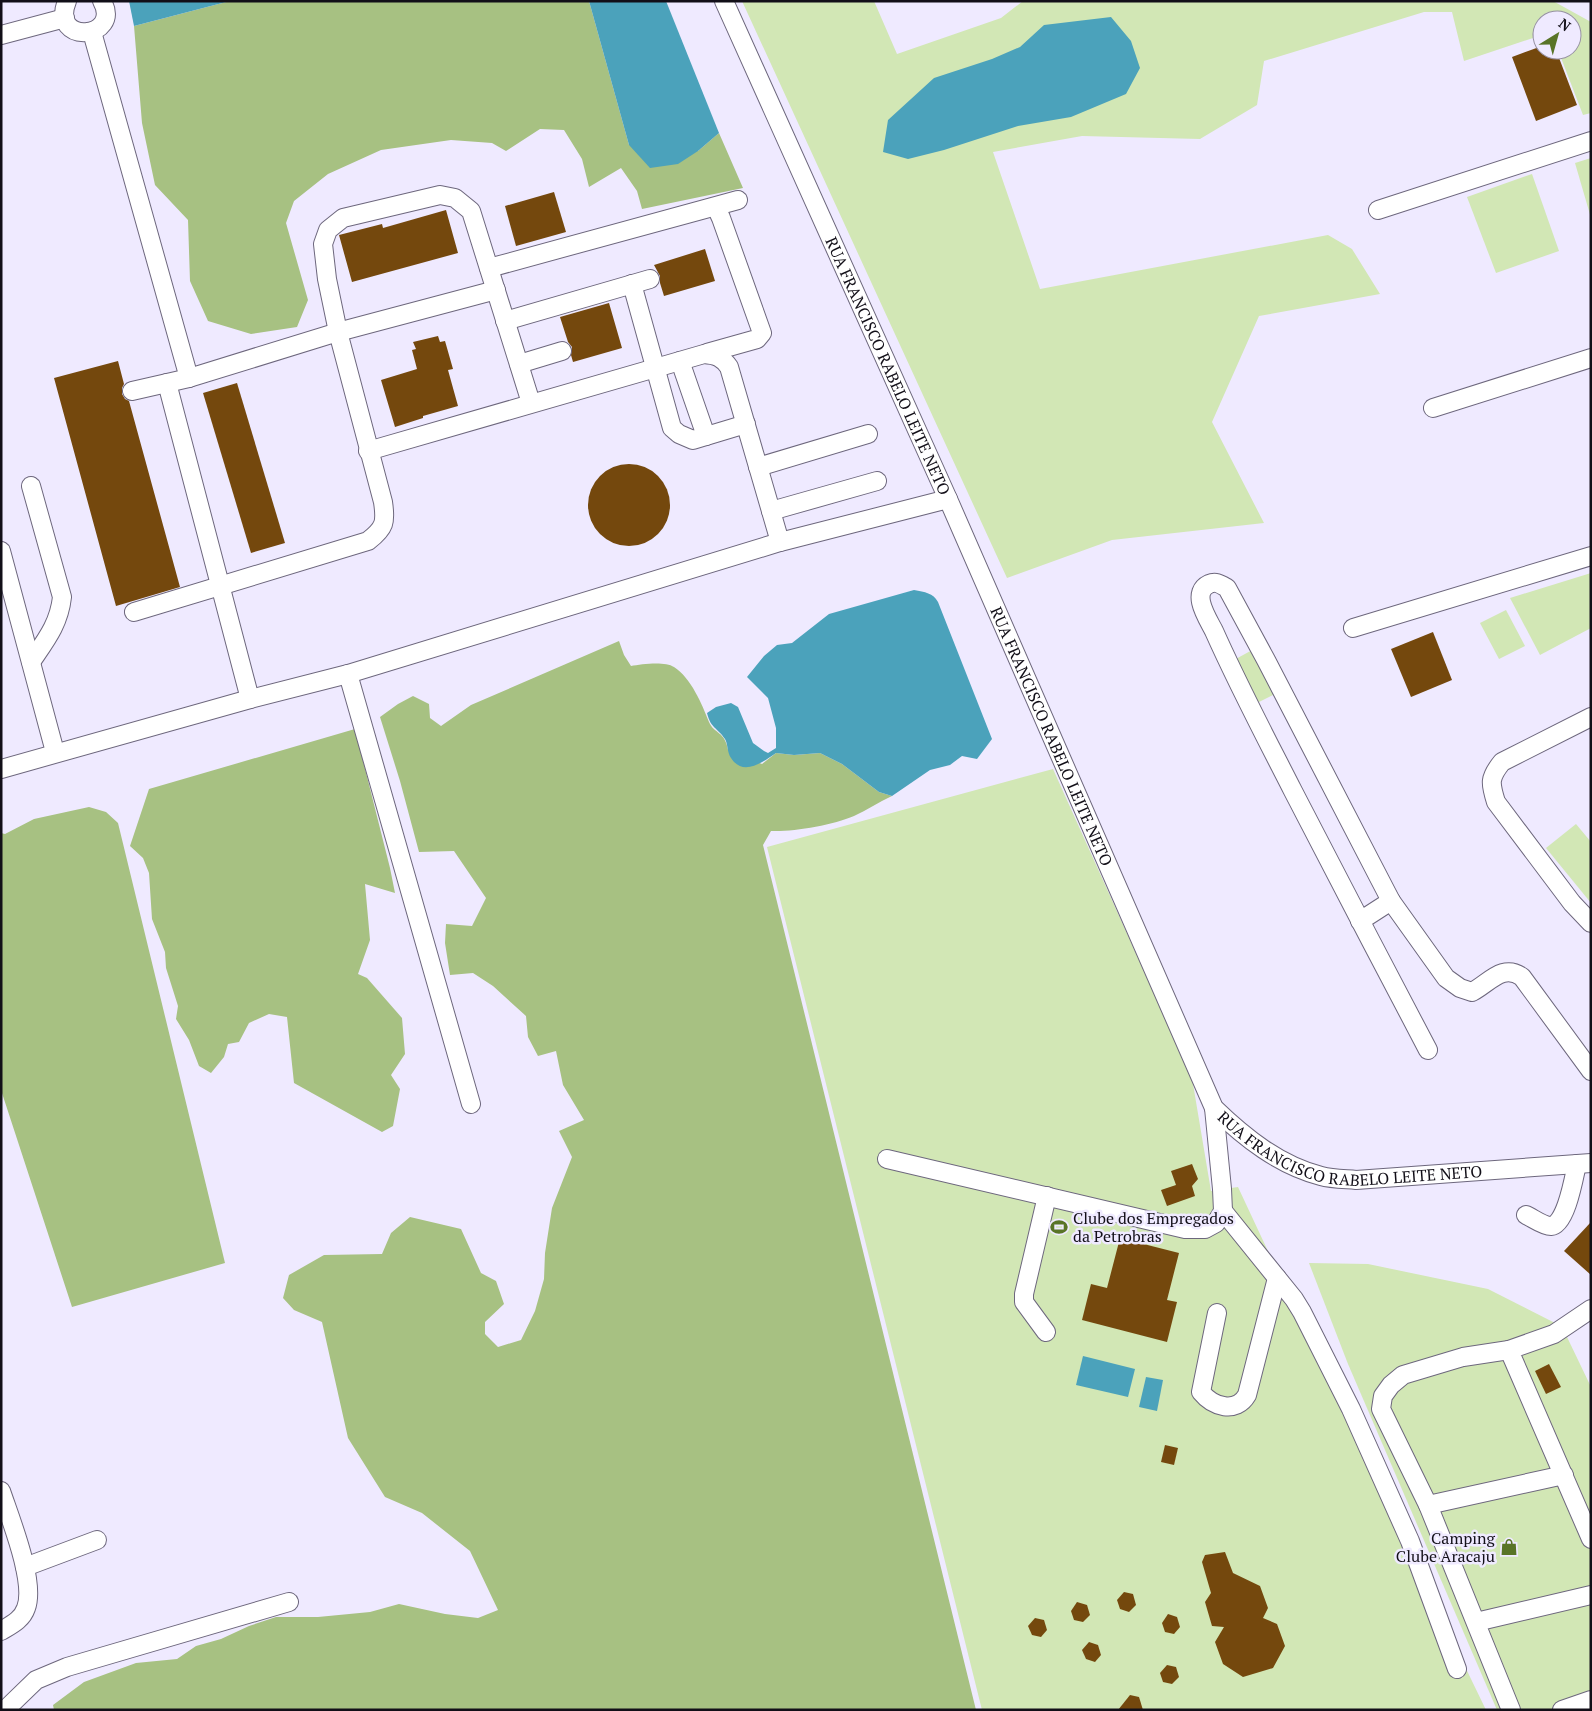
<svg xmlns="http://www.w3.org/2000/svg" width="1592" height="1711" font-family="'PT Serif',serif">
<rect width="100%" height="100%" fill="#efeaff"/>
<!-- green -->
<g fill="#d2e7b5">
<polygon points="742,1 874,1 897,54 1001,18 1023,1 1553,1 1591,22 1591,113 1583,115 1558,50 1572,50 1572,20 1542,20 1542,35 1464,61 1452,12 1424,12 1264,61 1257,105 1200,139 1082,136 993,152 1040,289 1328,235 1352,249 1380,294 1259,316 1212,422 1264,523 1112,540 1007,578"/>
<polygon points="1591,158 1591,218 1575,163"/>
<polygon points="1532,174 1559,251 1496,273 1467,197"/>
<polygon points="1591,573 1591,628 1540,655 1510,598"/>
<polygon points="1506,610 1525,646 1499,659 1480,623"/>
<polygon points="1254,649 1277,693 1257,703 1234,660"/>
<polygon points="1053,769 1192,1078 1211,1191 1238,1187 1273,1262 1277,1278 1486,1710 982,1710 767,847"/>
<polygon points="1576,824 1591,842 1591,903 1546,848"/>
<polygon points="1309,1263 1368,1264 1488,1289 1555,1323 1567,1337 1591,1387 1591,1707 1582,1710 1497,1710 1348,1364"/>
</g>
<!-- forest -->
<g fill="#a7c182">
<polygon points="230,1 589,1 629,145 698,151 719,133 743,188 642,209 637,191 621,168 589,187 582,159 564,130 540,129 506,151 492,143 451,140 381,150 328,174 294,201 286,223 308,300 297,327 251,334 208,321 190,281 188,220 155,185 142,123 134,26"/>
<path d="M619,641l5,14 7,11c11,-2 34,-5 43,1 17,11 28,37 35,55 5,12 16,9 19,28l34,14 14,-11 18,2 26,-2 22,11 37,28 13,4c-13,6 -25,14 -38,20 -21,9 -61,16 -83,15l-8,14 213,865h-922l-1,-5 31,-23 52,-19 41,-4 19,-13 25,-7 28,-13 27,-9h42l52,-5 29,-8 46,10 33,4 20,-8 -28,-59 -48,-38 -37,-16 -37,-59 -26,-116 -28,-12 -11,-12 6,-23 35,-20 58,-1 9,-21 19,-16 51,12 20,44 15,8 8,23 -19,18v12l13,13 23,-7 14,-29 9,-32 1,-26 7,-45 20,-51 -13,-26 25,-11 -21,-35 -7,-34 -18,5 -10,-19 -2,-21 -33,-30 -20,-13 -23,2 -5,-32 1,-19 26,2 14,-28 -32,-47 -35,1 -19,-71 -20,-64 18,-13 15,-8 16,8 1,14 11,8 30,-21z"/>
<polygon points="355,729 390,868 395,893 365,884 370,940 358,974 367,978 402,1018 405,1054 391,1075 400,1089 393,1126 382,1132 294,1083 287,1017 269,1014 249,1023 239,1042 228,1044 224,1057 211,1073 199,1066 189,1040 176,1019 178,1006 166,968 165,952 152,919 149,873 143,858 130,846 149,789"/>
<polygon points="89,807 106,812 118,823 225,1263 72,1307 1,1090 1,833 5,834 34,819"/>
</g>
<!-- water -->
<g fill="#4ba2bb">
<polygon points="129,1 230,1 134,26"/>
<polygon points="589,1 666,1 719,133 698,151 678,164 650,168 629,145"/>
<polygon points="1111,17 1131,41 1140,68 1126,94 1071,117 1018,126 944,150 908,159 883,152 888,120 934,78 992,59 1020,47 1044,25"/>
<path d="M914,590c11,2 19,3 24,12l54,137 -15,20 -15,-3 -12,9 -20,5 -38,26 -13,-4 -37,-28 -22,-11 -26,2 -18,-2c-13,9 -33,24 -45,5 -4,-6 -3,-14 -6,-19 -8,-12 -14,-10 -18,-26l9,-6 15,-4 7,4 15,36 11,8 4,2 8,-5v-20l-8,-30 -21,-21 17,-21 13,-11 15,-2 37,-29z"/>
<polygon points="1083,1356 1135,1369 1128,1397 1076,1385"/>
<polygon points="1146,1377 1163,1380 1157,1411 1139,1407"/>
</g>
<!-- building -->
<g fill="#74480d">
<polygon points="1542,46 1542,50 1556,50 1577,105 1536,121 1512,57"/>
<polygon points="554,192 566,232 516,246 505,206"/>
<polygon points="446,210 458,253 352,282 339,235 382,224 383,228"/>
<polygon points="705,249 715,281 664,296 660,283 660,276 654,265"/>
<polygon points="609,303 622,348 573,362 571,355 572,347 568,342 560,317"/>
<polygon points="438,336 440,342 445,341 453,369 448,370 458,406 423,416 423,418 395,427 381,380 417,369 412,350 416,349 413,342"/>
<polygon points="118,361 124,384 122,388 122,394 125,399 129,401 180,587 116,606 54,378"/>
<polygon points="237,383 285,543 251,553 203,393"/>
<circle cx="629" cy="505" r="41"/>
<polygon points="1433,632 1452,680 1411,697 1391,649"/>
<polygon points="1192,1164 1198,1179 1192,1186 1195,1196 1167,1206 1161,1190 1176,1185 1171,1171"/>
<polygon points="1591,1222 1591,1275 1564,1251"/>
<polygon points="1120,1238 1179,1253 1167,1300 1177,1302 1167,1342 1082,1320 1091,1284 1107,1288"/>
<polygon points="1549,1364 1561,1387 1546,1394 1535,1371"/>
<polygon points="1165,1445 1178,1448 1174,1465 1161,1462"/>
<polygon points="1225,1552 1233,1573 1260,1586 1268,1608 1263,1618 1277,1624 1285,1646 1273,1668 1243,1677 1223,1664 1215,1642 1224,1627 1212,1626 1205,1602 1211,1593 1202,1562 1205,1555"/>
<polygon points="1124,1592 1133,1594 1136,1605 1129,1612 1120,1609 1117,1600"/>
<polygon points="1077,1602 1087,1605 1090,1615 1083,1622 1074,1620 1071,1611"/>
<polygon points="1168,1614 1177,1617 1180,1627 1174,1634 1165,1632 1162,1623"/>
<polygon points="1035,1618 1044,1620 1047,1630 1041,1637 1032,1635 1028,1626"/>
<polygon points="1089,1642 1098,1645 1101,1655 1095,1662 1086,1659 1082,1650"/>
<polygon points="1167,1665 1176,1667 1179,1677 1172,1684 1163,1682 1160,1673"/>
<polygon points="1130,1695 1139,1697 1143,1710 1118,1710"/>
</g>
<g fill="none" stroke-linecap="round" stroke-linejoin="round">
<!-- minor casing -->
<g stroke="#6d677d" stroke-width="20">
<g id="minor">
<path d="M67,1c-18,45 56,38 35,0"/>
<path id="s1" d="M724,1l224,498 266,609c31,30 65,57 107,68 11,3 24,3 35,4l235,-17"/>
<polyline points="92,32 189,378"/>
<polyline points="1,35 65,18"/>
<polyline points="1378,210 1591,141"/>
<polyline points="489,268 738,200"/>
<polyline points="632,284 672,428 679,434 693,440 746,424"/>
<polyline points="505,321 650,279"/>
<polyline points="707,353 757,339 762,333 721,218 716,207"/>
<polyline points="680,361 706,436"/>
<polyline points="519,364 562,351"/>
<polyline points="167,383 250,699"/>
<polyline points="132,391 189,378 338,332 496,290"/>
<polyline points="1433,408 1591,358"/>
<path d="M368,451l336,-97c12,1 18,3 25,13l51,175"/>
<polyline points="758,467 868,434"/>
<path d="M31,486l31,111c-3,27 -16,43 -31,65"/>
<polyline points="771,511 877,481"/>
<polyline points="1,551 55,752"/>
<path d="M134,612l234,-71c17,-13 18,-19 15,-39l-45,-170 -11,-53 -4,-35 5,-14 15,-12 97,-23 15,3 16,13 60,192"/>
<polyline points="1353,628 1591,556"/>
<polyline points="348,674 471,1104"/>
<path d="M1591,717l-89,45c-13,16 -12,21 -6,40l76,101 19,20"/>
<polyline points="1,769 250,699 348,674 780,542 948,499"/>
<polyline points="1360,921 1391,901"/>
<path d="M1428,1050c-45,-86 -91,-173 -135,-259 -27,-53 -55,-106 -79,-160 -6,-12 -24,-38 -5,-47 7,-3 11,0 18,4l39,72 125,241 55,77 14,10 12,4c17,-9 31,-29 50,-15l69,94"/>
<polyline points="887,1159 1185,1229 1205,1229 1216,1223 1223,1211 1222,1189 1214,1108"/>
<polyline points="1223,1211 1294,1299 1302,1312 1351,1409 1410,1541 1457,1669"/>
<path d="M1526,1215c7,3 17,11 25,11 15,-1 23,-49 26,-62"/>
<polyline points="1591,1309 1554,1334 1509,1350 1591,1539"/>
<path d="M1217,1313l-16,79c12,15 35,22 46,3l30,-117"/>
<polyline points="1046,1332 1024,1302 1024,1294 1047,1196"/>
<polyline points="1509,1350 1463,1357 1403,1375 1391,1385 1383,1396 1381,1409 1428,1505 1511,1710"/>
<path d="M1,1491c9,27 35,91 25,117 -4,12 -15,17 -25,23"/>
<polyline points="1428,1505 1564,1475"/>
<polyline points="25,1567 97,1540"/>
<polyline points="1476,1622 1591,1595"/>
<polyline points="5,1710 36,1680 67,1667 289,1602"/>
<polyline points="1562,1710 1591,1700"/>
</g>
</g>
<!-- minor -->
<use href="#minor" stroke="#fff" stroke-width="18"/>
</g>
<!-- icons -->
<defs>
<g id="stadium-bare" transform="scale(1.35)"><path d="M0-5a6.5 5 0 1 0 0 10a6.5 5 0 1 0 0-10ZM-3.5-1.8h7v3.6h-7Z" fill="#597427" stroke="#efeaff" stroke-width="2.5" paint-order="stroke"/></g>
<g id="shop-bare" transform="scale(1.35)"><path d="M-5-2.5h2.3a2.7 3.5 0 0 1 5.4 0H5L5.5 6h-11ZM-1.5-2.5h3a1.5 2.3 0 0 0-3 0Z" fill="#597427" stroke="#efeaff" stroke-width="2.5" paint-order="stroke"/></g>
</defs>
<g fill-rule="evenodd">
<use href="#stadium-bare" x="1059" y="1227"/>
<use href="#shop-bare" x="1509" y="1547"/>
</g>
<g text-anchor="middle" dominant-baseline="central" stroke-width="5" stroke-linejoin="round" paint-order="stroke">
<!-- street labels -->
<g font-size="16" fill="#120f18" stroke="#efeaff">
<text stroke="none"><textPath href="#s1" startOffset="400">RUA FRANCISCO RABELO LEITE NETO</textPath></text>
<text stroke="none"><textPath href="#s1" startOffset="805">RUA FRANCISCO RABELO LEITE NETO</textPath></text>
<text stroke="none"><textPath href="#s1" startOffset="1360">RUA FRANCISCO RABELO LEITE NETO</textPath></text>
</g>
<!-- poi labels -->
<g font-size="16" fill="#120f18" stroke="#efeaff" text-anchor="start">
<text x="1073" y="1218">Clube dos Empregados<tspan x="1073" dy="18">da Petrobras</tspan></text>
<text x="1495" y="1538" text-anchor="end">Camping<tspan x="1495" dy="18">Clube Aracaju</tspan></text>
</g>
</g>
<!-- border -->
<rect width="1592" height="1711" fill="none" stroke="#120f18" stroke-width="5"/>
<!-- north arrow -->
<g transform="translate(1557 35) rotate(37)"><circle r="24" fill="#efeaff" stroke="#9792a3"/>
<path d="M0-4L9 19L0 12L-9 19Z" fill="#597427"/>
<text y="-8" font-size="14" font-weight="bold" text-anchor="middle" fill="#120f18">N</text>
</g>
</svg>
